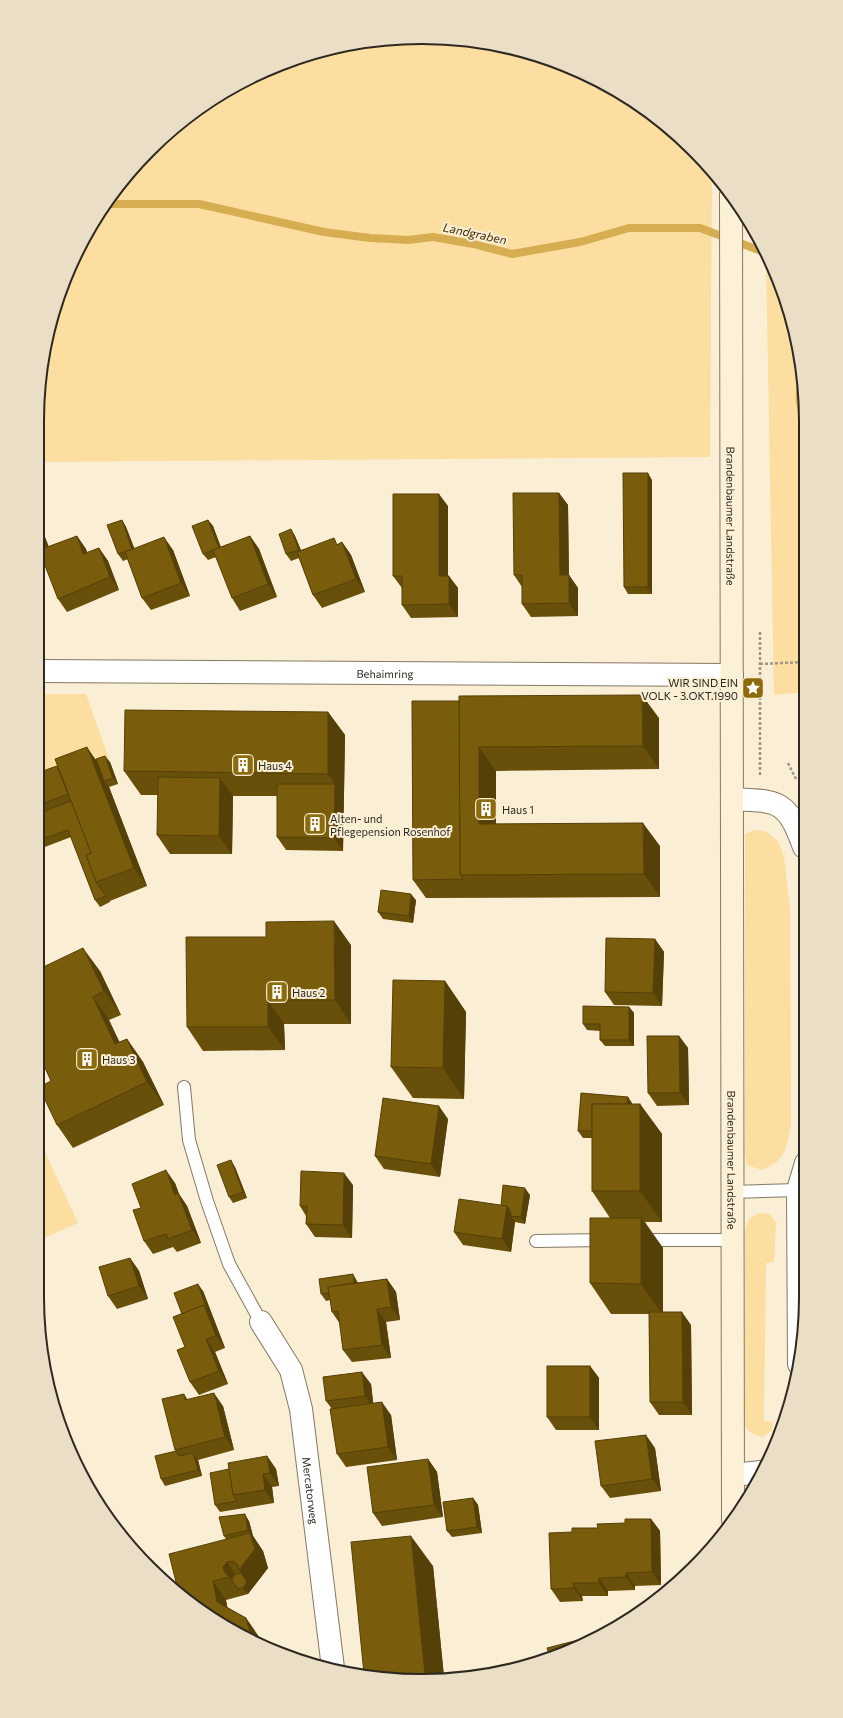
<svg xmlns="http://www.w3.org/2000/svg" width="843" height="1718" font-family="Commissioner,sans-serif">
<rect width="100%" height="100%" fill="#faeed5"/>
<!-- green -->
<g fill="#fbdea0">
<polygon points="422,37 497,44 569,66 656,117 712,173 710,457 37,462 37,421 44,346 66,274 102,208 150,149 208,102 275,66 347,44"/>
<polygon points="766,257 777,275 802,370 801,373 799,415 803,421 804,692 774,695"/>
<polygon points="37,694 86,694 110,762 37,789"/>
<path d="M755,830l10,1 13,10 6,16 6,52 1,215c-5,25 -4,35 -29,46l-15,-5 -2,-11v-320z"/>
<polygon points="37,1135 78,1223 37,1241"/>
<path d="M759,1213l11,1 6,8 -2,40 -8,1 -2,158 9,1 -1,8 -9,7c-11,-3 -16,-4 -19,-16l1,-191 4,-11z"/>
</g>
<!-- water -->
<path fill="#d6ad50" d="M802,370l1,1v50c-10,-13 -9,-37 -1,-51z"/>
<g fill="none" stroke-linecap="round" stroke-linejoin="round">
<!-- stream -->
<polyline stroke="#d6ad50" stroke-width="8" points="105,204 199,204 324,232 370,238 408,240 433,237 473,244 512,254 580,242 629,228 700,228 764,252"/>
<!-- service casing -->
<g stroke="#847963" stroke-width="14">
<g id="service">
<polyline points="184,1087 189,1140 207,1201 229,1264 261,1322"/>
<polyline points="733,1192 798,1190"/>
<polyline points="642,1240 732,1240"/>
<polyline points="536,1241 605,1240"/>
</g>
</g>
<!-- minor casing -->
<g stroke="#847963" stroke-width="24">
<g id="minor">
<path id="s1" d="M37,671l695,4"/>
<path d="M732,799c47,2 55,1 72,48"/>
<path id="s2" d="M261,1322l30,48 10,39 32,259"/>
<polyline points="799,1364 798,1190 806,1163"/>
<polyline points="733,1475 761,1472"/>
</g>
</g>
<!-- secondary casing -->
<g stroke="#847963" stroke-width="24">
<g id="secondary">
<path id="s3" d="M731,195l2,1325"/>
</g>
</g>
<!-- path -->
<g stroke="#9f9785" stroke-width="2.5" stroke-dasharray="3 2" stroke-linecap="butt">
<polyline points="760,632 760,775"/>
<polyline points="760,664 804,662"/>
<polyline points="788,763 796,779"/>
</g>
<!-- service -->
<use href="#service" stroke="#fff" stroke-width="12"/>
<!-- minor -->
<use href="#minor" stroke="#fff" stroke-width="22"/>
<!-- secondary -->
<use href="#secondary" stroke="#fcf0d6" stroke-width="22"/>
</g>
<!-- wall -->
<g fill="#684f0a">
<polygon points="652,480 652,594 628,594 624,587"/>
<polygon points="559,493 568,505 569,575 578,588 578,616 531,617 522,604 522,587 514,575"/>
<polygon points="448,506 448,576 458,588 458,617 411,618 402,605 402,588 393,576"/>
<polygon points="122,520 126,527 134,548 173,550 190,596 151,610 142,598 128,559 123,561 118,554"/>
<polygon points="208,520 213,526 221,547 250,536 259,549 277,597 240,611 232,598 216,557 208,560 203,554"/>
<polygon points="37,521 41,527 49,547 77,536 86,549 87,553 99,548 108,561 119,590 67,612 58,599 43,559 38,560 37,559"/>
<polygon points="291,529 295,536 301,550 338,544 342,542 351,555 365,592 322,608 313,595 299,558 291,561 286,554"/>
<polygon points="412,701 659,718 659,769 496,771 496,824 660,846 660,897 426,898 413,880"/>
<polygon points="328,712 345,735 343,851 286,850 277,837 277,796 233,796 232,854 170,854 157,835 158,795 141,795 124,771"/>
<polygon points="96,759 110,762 118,784 109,787 147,886 110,901 110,902 100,907 95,900 71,837 37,850 37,773"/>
<polygon points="416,900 413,923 383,919 378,912"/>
<polygon points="266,937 351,945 351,1024 284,1024 285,1050 203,1051 187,1027"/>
<polygon points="655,939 664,952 662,1006 614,1005 605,992"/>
<polygon points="37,970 100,971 121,1015 109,1020 119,1042 127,1039 143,1062 164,1105 73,1148 57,1125 51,1081 39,1055 37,1056"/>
<polygon points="445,981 466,1012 464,1099 413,1098 391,1067"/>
<polygon points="629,1007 634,1013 634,1046 605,1046 600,1040 600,1031 587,1030 583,1024"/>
<polygon points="679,1036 688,1048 689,1105 657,1106 648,1093"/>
<polygon points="628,1097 632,1104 640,1104 662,1134 662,1222 645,1222 663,1248 663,1312 691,1325 692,1415 659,1415 650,1402 649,1314 611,1314 590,1283 610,1218 592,1191 592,1138 583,1138 578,1131"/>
<polygon points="448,1119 440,1177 384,1169 375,1156"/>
<polygon points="235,1167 247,1198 233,1203 229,1197"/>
<polygon points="175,1183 179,1194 187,1206 201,1243 177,1252 173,1247 153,1254 144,1241 141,1208"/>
<polygon points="353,1185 352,1238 315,1237 306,1224 306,1216 300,1206"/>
<polygon points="37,1189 41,1198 37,1199"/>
<polygon points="530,1195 525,1224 515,1222 511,1252 463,1245 454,1232 501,1206"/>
<polygon points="130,1258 139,1271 148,1299 117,1309 108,1296"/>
<polygon points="387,1279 396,1292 400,1320 386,1322 391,1358 352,1362 343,1350 340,1324 332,1312 330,1300 326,1301 321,1294 357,1281 358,1283"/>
<polygon points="203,1291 225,1348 215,1352 228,1384 199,1395 190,1382 185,1347 182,1314"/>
<polygon points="590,1366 599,1378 599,1430 556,1430 547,1417"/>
<polygon points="371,1384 373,1403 391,1415 397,1460 346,1467 337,1454 332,1409 326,1401"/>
<polygon points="188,1400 223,1406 234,1450 198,1460 202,1476 165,1486 161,1479 176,1451 175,1450"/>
<polygon points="655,1448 661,1491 610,1498 601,1486"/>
<polygon points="267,1456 276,1469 279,1486 272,1487 274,1503 220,1512 215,1505 229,1469"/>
<polygon points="428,1459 437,1472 443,1517 382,1526 373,1513"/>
<polygon points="473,1498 478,1505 482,1533 452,1537 447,1531"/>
<polygon points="651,1519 660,1531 661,1585 635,1586 635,1590 608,1591 608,1596 582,1596 583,1601 560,1602 551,1589 572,1532"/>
<polygon points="249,1521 253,1536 263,1551 268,1568 248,1594 226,1600 227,1607 246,1618 259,1637 260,1641 229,1629 179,1594 226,1539 224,1536"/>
<polygon points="433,1566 444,1677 364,1674"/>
</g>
<!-- shaded-wall -->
<g fill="#554008">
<polygon points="648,473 652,480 652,594 648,587"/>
<polygon points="559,493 568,505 569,588 560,575"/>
<polygon points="439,494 448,506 448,589 439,576"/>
<polygon points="122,520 126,527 137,555 132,549"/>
<polygon points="208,520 213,526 223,555 219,548"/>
<polygon points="37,521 41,527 52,556 47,549"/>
<polygon points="291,529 295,536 303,556 299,550"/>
<polygon points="77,536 86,549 92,567 83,554"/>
<polygon points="250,536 259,549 277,597 268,584"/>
<polygon points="164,537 173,550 190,596 181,583"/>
<polygon points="342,542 351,555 365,592 356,579"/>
<polygon points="99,548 108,561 119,590 110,577"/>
<polygon points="569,575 578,588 578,616 569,603"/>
<polygon points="449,576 458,588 458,617 449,604"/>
<polygon points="642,695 659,718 659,769 643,746"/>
<polygon points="328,712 345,735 343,851 334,838 335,784 328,774"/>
<polygon points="87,747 100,766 104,781 109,787 147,886 134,868"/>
<polygon points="479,747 496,771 496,848 479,824"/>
<polygon points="105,756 110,762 118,784 113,778"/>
<polygon points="220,778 233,796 232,854 219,836"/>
<polygon points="643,823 660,846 660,897 644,874"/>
<polygon points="411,894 416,900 413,923 409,916"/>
<polygon points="334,921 351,945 351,1024 335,1000"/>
<polygon points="655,939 664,952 662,1006 653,993"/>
<polygon points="83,948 100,971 121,1015 104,991"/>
<polygon points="445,981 466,1012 464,1099 443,1068"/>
<polygon points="93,997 109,1020 132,1068 115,1044"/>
<polygon points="268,1000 284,1024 285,1050 268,1027"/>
<polygon points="629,1007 634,1013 634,1046 629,1040"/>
<polygon points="679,1036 688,1048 689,1105 680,1093"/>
<polygon points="127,1039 143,1062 164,1105 147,1082"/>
<polygon points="628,1097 632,1103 630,1135 626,1128"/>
<polygon points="640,1104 662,1134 662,1222 640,1191"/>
<polygon points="439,1106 448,1119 440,1177 431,1164"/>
<polygon points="231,1160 235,1167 247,1198 243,1192"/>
<polygon points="166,1170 175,1183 179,1194 187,1206 201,1243 192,1230 175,1195"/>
<polygon points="344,1173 353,1185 352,1238 343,1225"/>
<polygon points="525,1188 530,1195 525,1224 521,1217"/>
<polygon points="37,1189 41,1198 37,1193"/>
<polygon points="507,1206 514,1216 511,1216 515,1222 511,1252 502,1239"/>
<polygon points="641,1218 663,1248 663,1315 641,1284"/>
<polygon points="130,1258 139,1271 148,1299 139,1286"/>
<polygon points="353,1274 357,1281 359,1296 355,1290"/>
<polygon points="387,1279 396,1292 400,1320 391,1307"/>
<polygon points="198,1284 203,1291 225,1348 216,1336 204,1305"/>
<polygon points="377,1309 386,1322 391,1358 382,1345"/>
<polygon points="682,1312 691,1325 692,1415 683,1402"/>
<polygon points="206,1339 215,1352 228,1384 219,1371"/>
<polygon points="590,1366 599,1378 599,1430 590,1417"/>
<polygon points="362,1372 371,1384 374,1409 365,1396"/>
<polygon points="214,1393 223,1406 234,1450 225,1437"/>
<polygon points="184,1394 192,1407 185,1400"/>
<polygon points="382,1402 391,1415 397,1460 388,1447"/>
<polygon points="646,1435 655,1448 661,1491 652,1479"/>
<polygon points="193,1453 198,1460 202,1476 198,1470"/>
<polygon points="267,1456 276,1469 279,1486 270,1473"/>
<polygon points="428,1459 437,1472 443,1517 434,1505"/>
<polygon points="263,1474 272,1487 274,1503 265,1490"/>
<polygon points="473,1498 478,1505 482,1533 477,1527"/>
<polygon points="245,1514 249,1521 253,1536 263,1551 268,1568 248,1594 243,1588 247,1582 239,1570 251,1534 248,1530"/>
<polygon points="651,1519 660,1531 661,1585 652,1572"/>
<polygon points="411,1536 433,1566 444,1677 426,1676 425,1674"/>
<polygon points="227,1562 240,1581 237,1588 230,1577 225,1573 223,1567"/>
<polygon points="626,1573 635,1586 635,1590 626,1577"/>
<polygon points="599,1578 608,1591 608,1596 599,1583"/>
<polygon points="213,1581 226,1600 230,1620 217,1602"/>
<polygon points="573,1583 582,1596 583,1601 574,1588"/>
<polygon points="246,1618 259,1637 260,1641 255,1639 250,1632"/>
</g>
<!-- building -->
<g fill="#795c0c" stroke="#554008">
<polygon points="623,473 648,473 648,587 624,587"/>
<polygon points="513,493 559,493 560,575 569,575 569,603 522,604 522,575 514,575"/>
<polygon points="393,494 439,494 439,576 449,576 449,604 402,605 402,576 393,576"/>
<polygon points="122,520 132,549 118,554 107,525"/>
<polygon points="208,520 219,548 203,554 192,526"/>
<polygon points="37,522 47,548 39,550 40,552 37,553"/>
<polygon points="291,529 299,550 286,554 279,534"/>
<polygon points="77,536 83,554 99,548 110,577 58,599 39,550"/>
<polygon points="250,536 268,584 232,598 213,550"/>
<polygon points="164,537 181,583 142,598 125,552"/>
<polygon points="334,538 337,545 342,542 356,579 313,595 297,552"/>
<polygon points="642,695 643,746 479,747 479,824 643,823 644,874 460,875 459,696"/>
<polygon points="412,701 459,701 460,875 464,879 413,880"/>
<polygon points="125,710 328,712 328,774 124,771"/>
<polygon points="87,747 134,868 96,882 86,855 91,853 55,759"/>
<polygon points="105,756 113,778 104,781 96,759"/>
<polygon points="57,766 68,794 37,806 37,773"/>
<polygon points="158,777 220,778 219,836 157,835"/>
<polygon points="277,784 335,784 334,838 277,837"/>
<polygon points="71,801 91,853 86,855 96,882 106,896 95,900 68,830 37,841 37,814"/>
<polygon points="381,890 411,894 409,916 378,912"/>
<polygon points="334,921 335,1000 268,1000 268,1027 187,1027 186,937 266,937 266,922"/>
<polygon points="606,938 655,939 653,993 605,992"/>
<polygon points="83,948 104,991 93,997 115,1044 127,1039 147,1082 57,1125 39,1087 51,1081 37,1050 37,970"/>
<polygon points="393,980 445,981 443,1068 391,1067"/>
<polygon points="583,1006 629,1007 629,1040 600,1040 600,1024 583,1024"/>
<polygon points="647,1036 679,1036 680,1093 648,1093"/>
<polygon points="581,1093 628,1097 627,1104 592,1104 592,1131 578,1131"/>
<polygon points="383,1098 439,1106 431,1164 375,1156"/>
<rect x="592" y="1104" width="48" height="87"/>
<polygon points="231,1160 243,1192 229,1197 217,1165"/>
<polygon points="166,1170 175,1195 178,1193 192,1230 168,1239 166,1234 144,1241 133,1210 141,1208 132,1184"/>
<polygon points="301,1171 344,1173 343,1225 306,1224 307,1206 300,1206"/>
<polygon points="503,1185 525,1188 521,1217 511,1216 511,1213 507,1206 501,1206"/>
<polygon points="459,1199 507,1206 502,1239 454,1232"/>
<polygon points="590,1218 641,1218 641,1284 590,1283"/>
<polygon points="130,1258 139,1286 108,1296 99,1267"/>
<polygon points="353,1274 354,1283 328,1287 329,1293 321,1294 319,1279"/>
<polygon points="387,1279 391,1307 377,1309 382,1345 343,1350 338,1311 332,1312 328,1287"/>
<polygon points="198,1284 208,1312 204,1305 182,1314 174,1293"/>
<polygon points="204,1305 216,1336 206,1339 219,1371 190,1382 177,1350 185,1347 173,1317"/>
<polygon points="649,1312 682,1312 683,1402 650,1402"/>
<rect x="547" y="1366" width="43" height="51"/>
<polygon points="362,1372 365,1396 326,1401 323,1377"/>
<polygon points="214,1393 225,1437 175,1450 162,1399 184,1394 185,1400"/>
<polygon points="382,1402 388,1447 337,1454 330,1409"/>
<polygon points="646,1435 652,1479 601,1486 595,1441"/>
<polygon points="176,1451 179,1456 193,1453 198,1470 161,1479 155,1456"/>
<polygon points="267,1456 270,1473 263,1474 265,1490 233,1495 228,1463"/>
<polygon points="428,1459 434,1505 373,1513 367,1467"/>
<polygon points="229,1469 233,1495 237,1501 215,1505 210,1473"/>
<polygon points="473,1498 477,1527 447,1531 443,1502"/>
<polygon points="245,1514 248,1530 224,1536 219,1517"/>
<polygon points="625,1519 651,1519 652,1572 626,1573 626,1577 599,1578 599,1583 573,1583 574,1588 551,1589 549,1533 572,1532 572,1528 598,1528 597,1524 625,1523"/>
<polygon points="250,1533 255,1549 239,1570 238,1565 233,1561 227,1562 223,1567 225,1573 230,1577 213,1581 217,1602 246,1618 250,1632 241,1634 229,1629 179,1594 169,1554"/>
<polygon points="411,1536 425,1674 411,1676 364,1674 351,1542"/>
<polygon points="241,1573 247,1582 243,1588 238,1589 232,1581 232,1579 235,1574"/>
<polygon points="590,1637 591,1641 549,1654 547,1648"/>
</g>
<!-- icons -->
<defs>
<g id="sight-square" transform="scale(1.15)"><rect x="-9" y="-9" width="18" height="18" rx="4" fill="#8c6b0c" stroke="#faeed5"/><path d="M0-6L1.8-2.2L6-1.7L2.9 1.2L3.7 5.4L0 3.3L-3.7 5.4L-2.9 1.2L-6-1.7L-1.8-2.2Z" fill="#fff"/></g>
<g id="building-square" transform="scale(1.15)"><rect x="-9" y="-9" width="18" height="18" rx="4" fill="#8c6b0c" stroke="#faeed5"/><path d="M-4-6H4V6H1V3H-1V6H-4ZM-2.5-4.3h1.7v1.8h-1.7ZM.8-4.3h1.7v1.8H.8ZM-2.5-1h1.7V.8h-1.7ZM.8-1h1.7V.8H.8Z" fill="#fff"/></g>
</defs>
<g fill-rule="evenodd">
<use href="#sight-square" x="753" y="688"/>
<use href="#building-square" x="243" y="765"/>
<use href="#building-square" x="486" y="809"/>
<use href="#building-square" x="315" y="824"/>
<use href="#building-square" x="277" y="992"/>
<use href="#building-square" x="87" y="1059"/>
</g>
<g text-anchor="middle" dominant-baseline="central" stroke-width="4" stroke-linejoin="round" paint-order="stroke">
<!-- street labels -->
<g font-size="11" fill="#2e2a21" stroke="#faeed5">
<text stroke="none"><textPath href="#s3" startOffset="321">Brandenbaumer Landstraße</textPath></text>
<text stroke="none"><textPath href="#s1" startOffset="348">Behaimring</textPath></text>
<text stroke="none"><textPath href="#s3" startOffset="965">Brandenbaumer Landstraße</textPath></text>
<text stroke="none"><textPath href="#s2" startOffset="179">Mercatorweg</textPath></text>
</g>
<!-- poi labels -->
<g font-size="11" fill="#2e2a21" stroke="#faeed5" text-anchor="start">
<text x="738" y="682" text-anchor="end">WIR SIND EIN<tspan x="738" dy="13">VOLK - 3.OKT.1990</tspan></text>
<text x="258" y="765">Haus 4</text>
<text x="502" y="809">Haus 1</text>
<text x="330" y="818">Alten- und<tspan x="330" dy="13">Pflegepension Rosenhof</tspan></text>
<text x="292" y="992">Haus 2</text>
<text x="102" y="1059">Haus 3</text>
</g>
<!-- water labels -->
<g font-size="12" font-style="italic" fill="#3d2d03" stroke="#faeed5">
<text transform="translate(475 233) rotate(12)">Landgraben</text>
</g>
</g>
<!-- crop -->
<path d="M0 0H843V1718H0ZM421 44H422A377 377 0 0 1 799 421V1297A377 377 0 0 1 422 1674H421A377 377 0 0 1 44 1297V421A377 377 0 0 1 421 44Z" fill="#eadec7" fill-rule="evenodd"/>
<path fill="none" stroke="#2e2a21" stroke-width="2" d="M421 44H422A377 377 0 0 1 799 421V1297A377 377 0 0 1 422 1674H421A377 377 0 0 1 44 1297V421A377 377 0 0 1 421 44Z"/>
</svg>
